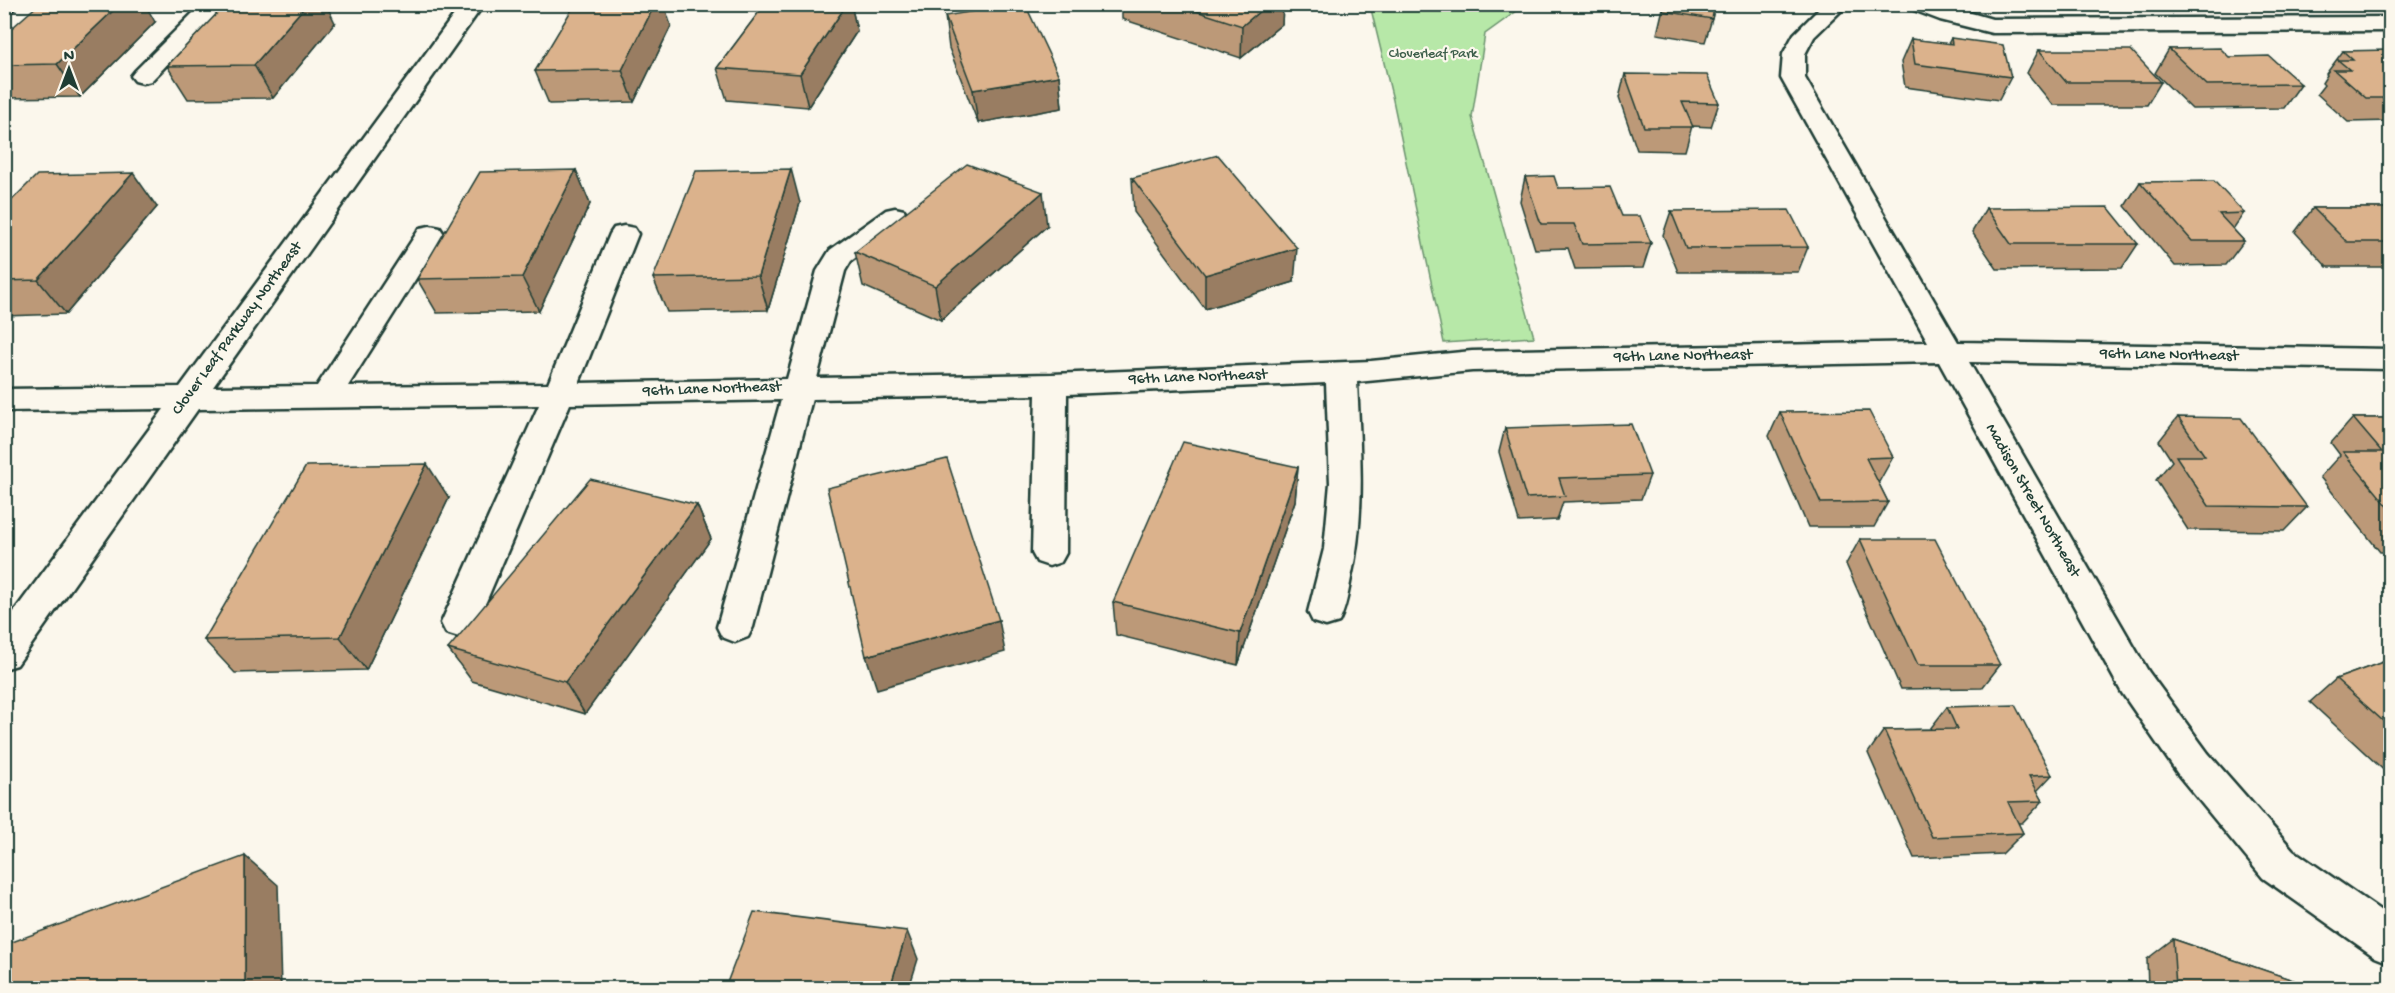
<svg xmlns="http://www.w3.org/2000/svg" width="2395" height="993" font-family="'Gochi Hand',sans-serif">
<rect width="100%" height="100%" fill="#fbf7ec"/>
<filter id="ink" filterUnits="userSpaceOnUse"><feTurbulence type="fractalNoise" baseFrequency=".0167" numOctaves="2"/><feDisplacementMap in="SourceGraphic" scale="12" xChannelSelector="R" yChannelSelector="G"/><feConvolveMatrix kernelMatrix="1 2 1 2 8 2 1 2 1" color-interpolation-filters="sRGB"/></filter>
<g filter="url(#ink)">
<!-- green -->
<polygon fill="#b7e8a8" stroke="#6b926e" stroke-width="1.5" points="1370,5 1525,5 1485,34 1472,117 1534,337 1444,343 1393,100"/>
<g fill="none" stroke-linecap="round" stroke-linejoin="round">
<!-- minor casing -->
<g stroke="#1f3d34" stroke-width="5">
<g id="minor">
<polygon points="23,4 48,4 12,37 4,39 4,20"/>
<polygon points="202,4 226,4 151,81 143,83 135,81 131,76 135,71"/>
<path d="M462,4h22l-271,383 104,-1 103,-158 10,-2 10,2 4,6 -96,152 200,-2 62,-150 4,-6 10,-2 10,2 4,6 -59,149 208,-4 30,-108 13,-21 56,-40 9,-2 9,2 4,6 -4,6 -53,39 -6,10 -28,107 235,-4 319,-13 101,-10 456,-9 -147,-264 2,-24 11,-20 30,-30h24l-34,33 -9,17v24l153,264 432,7v20l-421,-7 179,309 60,82 85,97 97,67v46l-15,-6 -112,-79 -83,-101 -58,-84 -183,-331 -467,9 -115,11c3,66 9,131 -6,196 -3,15 -5,30 -12,44l-13,4 -13,-4 -5,-10 16,-63 6,-66 -4,-100 -259,11 -1,159 -5,9 -12,4 -12,-4 -5,-9 4,-158 -224,4 -59,228 -5,10 -13,5 -13,-5 -5,-10 64,-227 -211,4 -93,219 -5,10 -13,4 -13,-4 -5,-10 98,-218 -341,4 -181,256 -13,4v-44l160,-216 -160,2v-22l176,-2z"/>
<polygon points="1908,4 1940,4 1992,19 2390,17 2390,31 1992,33 1940,20 1911,9"/>
</g>
</g>
<!-- minor -->
<use href="#minor" fill="#fbf7ec" fill-rule="evenodd"/>
</g>
<!-- wall -->
<g fill="#bc9978" stroke="#1f3d34" stroke-width="1.5">
<polygon points="765,4 851,4 857,31 808,107 727,100 717,68"/>
<polygon points="1122,4 1283,4 1282,24 1241,58 1122,19"/>
<polygon points="1664,4 1715,4 1712,19 1705,42 1657,34"/>
<polygon points="945,16 1059,76 1062,108 978,123 949,48"/>
<polygon points="155,22 80,97 4,98 4,35"/>
<polygon points="335,23 273,98 188,99 167,66"/>
<polygon points="671,26 634,102 549,104 535,71"/>
<polygon points="1951,38 2011,77 1999,100 1905,87 1901,62 1911,39 1948,44"/>
<polygon points="2169,49 2229,57 2301,84 2284,108 2192,109 2155,73"/>
<polygon points="2039,50 2161,82 2147,105 2053,105 2027,73"/>
<polygon points="2343,51 2391,53 2391,121 2348,122 2317,94 2324,85 2322,83 2327,75 2326,74"/>
<polygon points="1625,74 1719,103 1711,127 1692,126 1685,151 1637,150 1619,98"/>
<polygon points="576,170 590,204 539,311 437,313 417,279"/>
<polygon points="1525,177 1558,188 1622,216 1651,243 1643,268 1575,269 1568,248 1535,249 1520,201"/>
<polygon points="1132,178 1294,282 1205,309 1134,212"/>
<polygon points="2140,182 2244,213 2233,229 2244,241 2226,265 2175,266 2125,206"/>
<polygon points="800,203 768,310 667,312 653,278"/>
<polygon points="157,207 66,314 4,316 4,208"/>
<polygon points="1986,208 2138,244 2122,268 1997,269 1972,232"/>
<polygon points="2313,208 2391,208 2391,267 2327,267 2295,232"/>
<polygon points="1671,211 1808,247 1798,272 1678,272 1663,235"/>
<polygon points="1047,226 941,320 863,286 855,252"/>
<polygon points="1780,412 1893,457 1879,482 1878,482 1888,502 1874,527 1808,527 1769,436"/>
<polygon points="2178,417 2307,507 2284,531 2188,530 2156,480 2172,461 2159,441"/>
<polygon points="2353,418 2391,418 2391,552 2380,552 2320,477 2340,455 2331,443"/>
<polygon points="1505,428 1650,475 1641,499 1563,502 1557,520 1519,522 1499,452"/>
<polygon points="1298,467 1295,501 1238,665 1116,635 1113,602"/>
<polygon points="449,498 366,670 235,673 204,640"/>
<polygon points="697,505 711,539 585,714 472,681 448,649"/>
<polygon points="1860,539 2000,665 1982,688 1901,689 1846,564"/>
<polygon points="2391,659 2391,777 2310,702 2336,679"/>
<polygon points="1947,707 2052,775 2037,791 2043,801 2022,823 2018,823 2023,833 2002,854 1914,858 1868,753 1884,730 1930,729"/>
<polygon points="2173,939 2316,988 2148,988 2147,959"/>
</g>
<!-- shaded-wall -->
<g fill="#997d62" stroke="#1f3d34" stroke-width="1.5">
<polygon points="120,4 145,4 155,22 80,97 57,64"/>
<polygon points="307,4 326,4 335,23 273,98 254,65"/>
<polygon points="655,4 664,4 671,26 634,102 622,70"/>
<polygon points="847,4 851,4 857,31 808,107 800,74"/>
<polygon points="1268,4 1283,4 1282,24 1241,58 1242,26"/>
<polygon points="1059,76 1062,108 978,123 973,90"/>
<polygon points="791,169 800,203 768,310 758,276"/>
<polygon points="576,170 590,204 539,311 522,277"/>
<polygon points="133,173 157,207 66,314 38,280"/>
<polygon points="1043,192 1047,226 941,320 935,286"/>
<polygon points="1297,248 1294,282 1205,309 1205,275"/>
<polygon points="427,464 449,498 366,670 340,637"/>
<polygon points="1298,467 1295,501 1238,665 1240,633"/>
<polygon points="697,505 711,539 585,714 565,682"/>
<polygon points="999,620 1005,652 877,689 866,656"/>
<polygon points="245,856 278,885 281,988 245,988"/>
<polygon points="907,931 918,959 909,988 890,988"/>
</g>
<!-- building -->
<g fill="#dbb28c" stroke="#1f3d34" stroke-width="1.5">
<polygon points="39,4 120,4 57,64 4,65 4,35"/>
<polygon points="226,4 307,4 254,65 167,66"/>
<polygon points="575,4 655,4 622,70 535,71"/>
<polygon points="765,4 847,4 800,74 717,68"/>
<polygon points="1017,4 1025,4 1059,76 973,90 945,16"/>
<polygon points="1175,4 1268,4 1242,26"/>
<polygon points="1665,4 1715,4 1712,19 1663,11"/>
<polygon points="1951,38 2003,45 2011,77 1915,64 1911,39 1952,44"/>
<polygon points="2220,48 2229,57 2269,56 2301,84 2207,85 2169,49"/>
<polygon points="2039,50 2131,50 2161,82 2066,82"/>
<polygon points="2387,50 2391,53 2391,98 2366,98 2334,70 2350,70 2338,60 2353,60 2343,51"/>
<polygon points="1625,74 1707,75 1719,103 1682,102 1693,127 1644,127"/>
<polygon points="1218,155 1297,248 1205,275 1132,178"/>
<polygon points="967,164 1043,192 935,286 855,252"/>
<polygon points="791,169 758,276 653,278 696,171"/>
<polygon points="576,170 522,277 417,279 480,172"/>
<polygon points="133,173 38,280 4,281 4,208 37,175"/>
<polygon points="1554,176 1558,188 1610,187 1622,216 1640,216 1651,243 1582,244 1574,224 1541,224 1525,177"/>
<polygon points="2214,181 2244,213 2219,214 2244,241 2192,241 2140,182"/>
<polygon points="2108,207 2138,244 2011,244 1986,208"/>
<polygon points="2313,208 2391,208 2391,242 2347,242"/>
<polygon points="1789,210 1808,247 1686,248 1671,211"/>
<polygon points="1869,411 1893,457 1866,458 1888,502 1821,503 1780,412"/>
<polygon points="2178,417 2241,418 2307,507 2209,506 2176,456 2205,456"/>
<polygon points="2353,418 2391,418 2391,510 2343,452 2382,452"/>
<polygon points="1631,424 1650,475 1559,478 1565,496 1526,498 1505,428"/>
<polygon points="1183,442 1298,467 1240,633 1113,602"/>
<polygon points="947,459 999,620 866,656 827,488"/>
<polygon points="427,464 340,637 204,640 306,466"/>
<polygon points="590,479 697,505 565,682 448,649"/>
<polygon points="1860,539 1935,539 2000,665 1918,665"/>
<polygon points="2391,659 2391,728 2336,679"/>
<polygon points="2015,705 2052,775 2029,776 2043,801 2008,802 2023,833 1932,837 1884,730 1957,729 1947,707"/>
<polygon points="245,856 245,988 4,988 4,945"/>
<polygon points="754,912 907,931 890,988 725,988"/>
<polygon points="2173,939 2316,988 2176,988"/>
</g>
</g>
<g text-anchor="middle" dominant-baseline="central" stroke-width="4.5" stroke-linejoin="round" paint-order="stroke">
<!-- far-park labels -->
<g font-size="14" fill="#3d5f4b" stroke="#fbf7ec">
<text x="1433" y="54">Cloverleaf Park</text>
</g>
<!-- street labels -->
<g font-size="16" fill="#1f3d34" stroke="#fbf7ec">
<text transform="translate(238 329) rotate(-54)">Clover Leaf Parkway Northeast</text>
<text transform="translate(2169 356) rotate(1)">96th Lane Northeast</text>
<text transform="translate(1683 357) rotate(-1)">96th Lane Northeast</text>
<text transform="translate(1198 378) rotate(-2)">96th Lane Northeast</text>
<text transform="translate(712 390) rotate(-2)">96th Lane Northeast</text>
<text transform="translate(2032 501) rotate(60)">Madison Street Northeast</text>
</g>
</g>
<!-- margin -->
<rect width="2395" height="993" fill="none" stroke="#fbf7ec" stroke-width="24"/>
<rect x="12" y="12" width="2371" height="969" fill="none" stroke="#1f3d34" stroke-width="2" filter="url(#ink)"/>
<!-- north arrow -->
<g transform="translate(69 69)" stroke="#fbf7ec" stroke-width="4.5" paint-order="stroke">
<path d="M0-4.5L10 22L0 15L-10 22Z" fill="#1f3d34"/>
<text y="-9" font-size="16" font-weight="bold" text-anchor="middle" fill="#1f3d34">N</text>
</g>
</svg>
